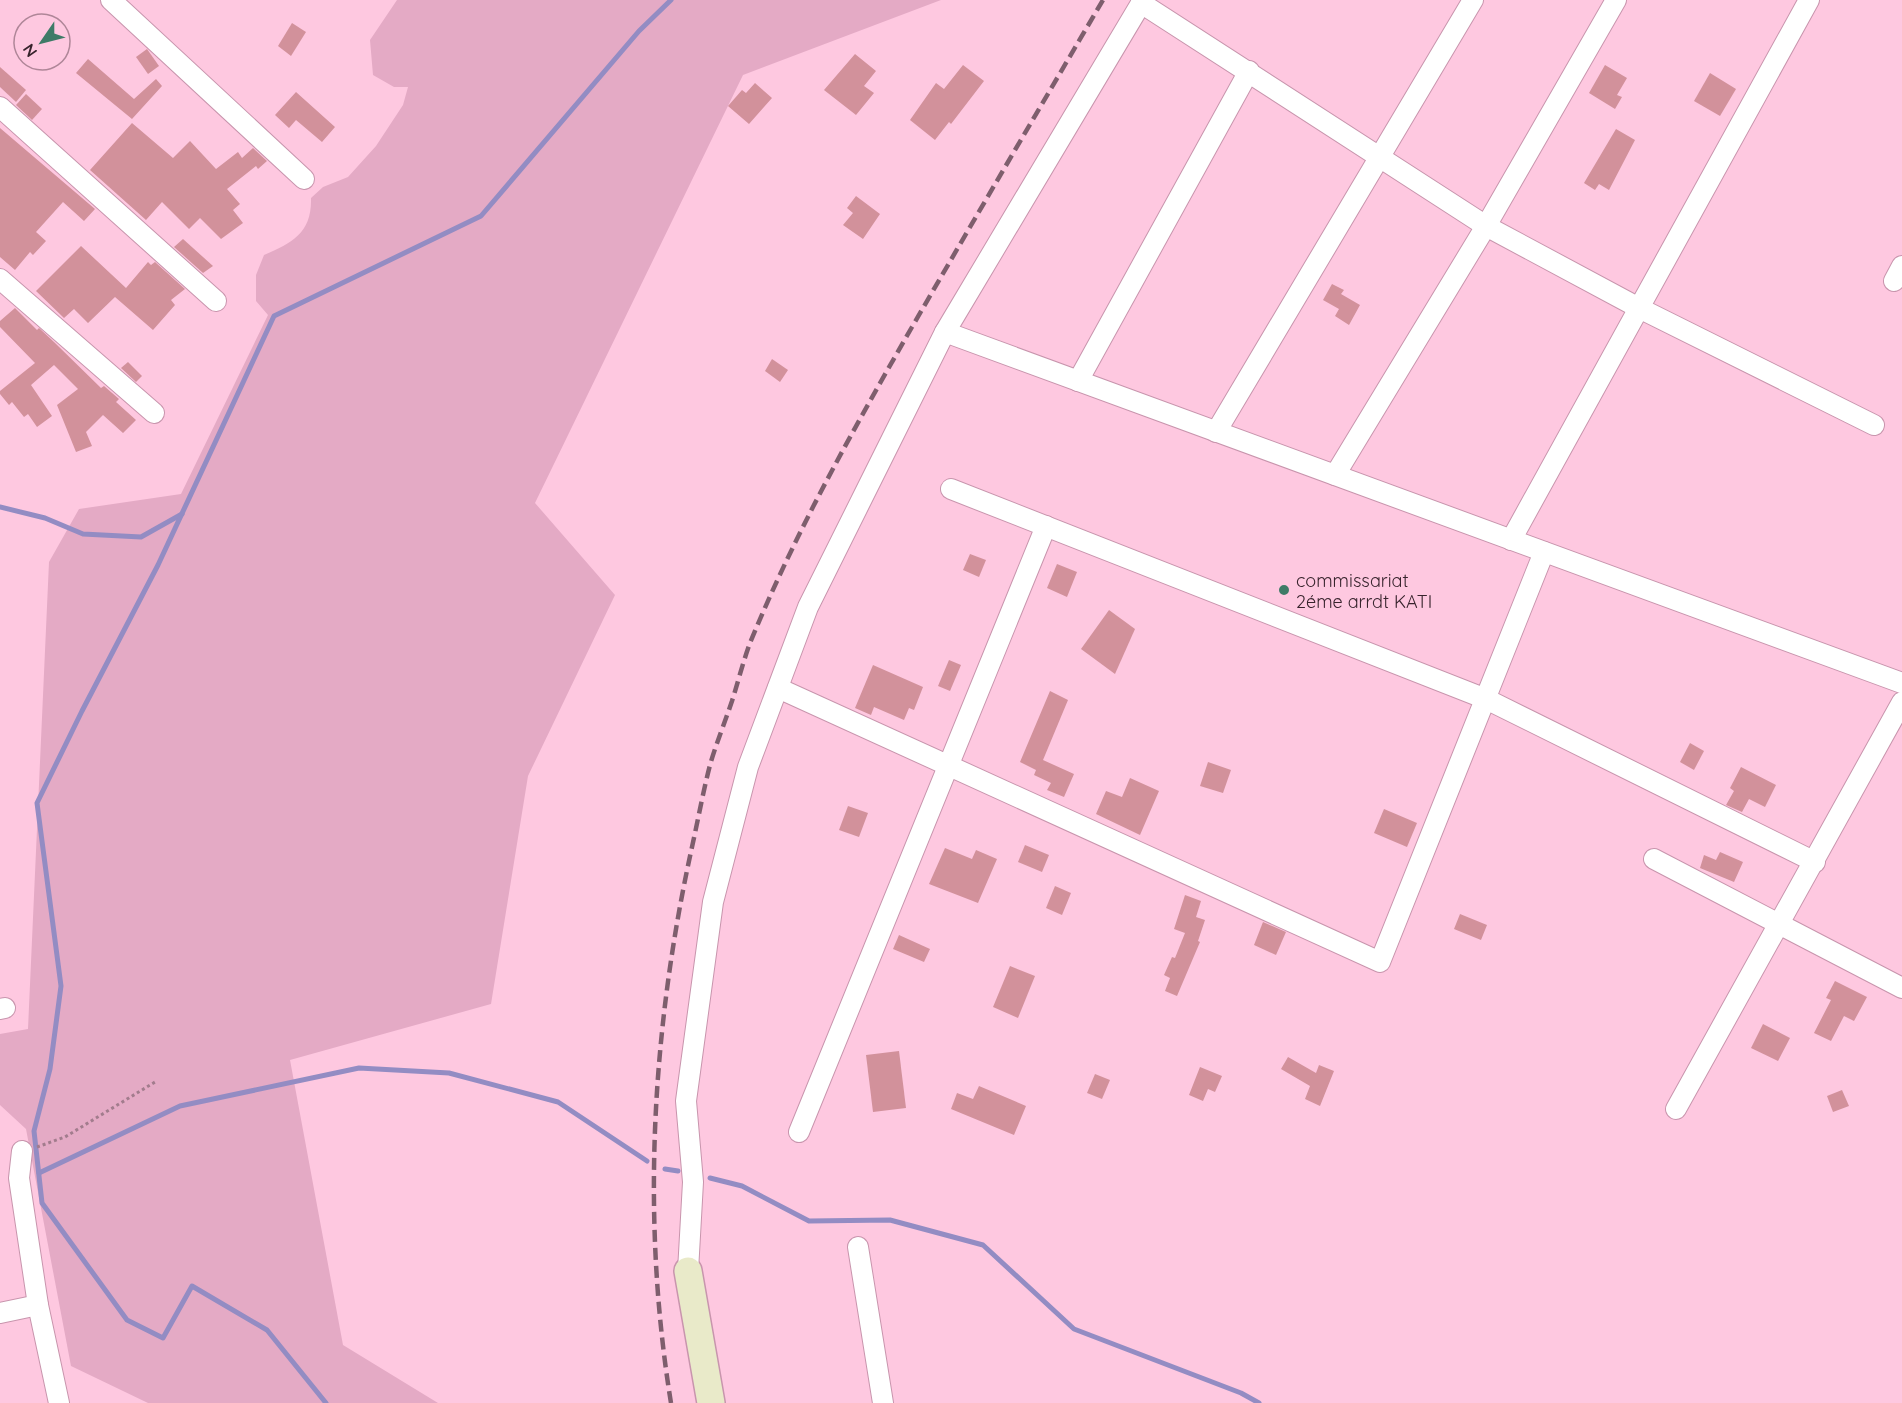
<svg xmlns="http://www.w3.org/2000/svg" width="1902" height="1403" font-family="Quicksand,sans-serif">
<rect width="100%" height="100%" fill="#fec8e0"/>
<!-- green -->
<path fill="#e4aac5" d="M397,0h544l-198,75 -208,428 80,92 -87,181 -37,228 -201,56 53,285 95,58h-290l-77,-37 -45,-237 -26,-24v-71l28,-5 21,-467 30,-53 102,-15 87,-179 -12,-14v-26l8,-20c29,-12 48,-23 47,-57l12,-11 25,-10 28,-31 27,-41 5,-18h-14l-21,-12 -3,-35z"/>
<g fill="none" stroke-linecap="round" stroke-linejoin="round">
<!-- stream -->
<g stroke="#938cc3" stroke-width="5">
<polyline points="0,507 45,518 83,534 141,537 182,514"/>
<polyline points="665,1169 678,1171"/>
<polyline points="39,1173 180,1106 359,1068 449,1073 558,1102 647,1161"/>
<polyline points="710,1178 742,1186 809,1221 890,1220 983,1245 1074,1329 1241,1393 1259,1403"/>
<polyline points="326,1403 267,1330 192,1286 163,1338 127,1320 42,1203 34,1131 50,1069 61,986 37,803 82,711 158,565 274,316 481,216 639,31 671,0"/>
</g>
</g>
<!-- building -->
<g fill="#d2919b">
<polygon points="292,23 306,32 291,56 278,46"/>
<polygon points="147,49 159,66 148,74 136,57"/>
<polygon points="855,54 876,71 864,86 874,93 856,115 824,90"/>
<polygon points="88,59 134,99 156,79 162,86 132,119 76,73"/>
<polygon points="963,65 984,81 951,124 949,122 935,140 910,120 936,83 944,89"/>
<polygon points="1605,65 1627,78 1617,95 1622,97 1615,109 1589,93"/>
<polygon points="0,67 26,90 16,102 0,87"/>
<polygon points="1710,73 1736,89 1720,116 1694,101"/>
<polygon points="755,83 772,98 749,124 728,106 742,90 746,93"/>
<polygon points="296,92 335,127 322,142 296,120 289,128 275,115"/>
<polygon points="26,94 42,109 32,120 16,105"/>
<polygon points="132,123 173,158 190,141 216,169 238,152 242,158 253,148 267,161 258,169 256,166 227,189 240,204 233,210 243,223 221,239 200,218 189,229 162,202 146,220 90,170"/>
<polygon points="0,128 95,209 84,221 63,202 36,232 46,241 33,255 30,252 15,270 0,257"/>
<polygon points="1616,129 1635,140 1609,190 1599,184 1595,190 1584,183"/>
<polygon points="856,196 880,214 863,239 843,225 853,213 847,208"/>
<polygon points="183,239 213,266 203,273 174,247"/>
<polygon points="81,246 126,288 148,262 151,265 155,262 185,289 171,300 175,305 153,330 115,297 88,323 74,309 64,318 36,291"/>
<polygon points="1332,284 1344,290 1341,294 1360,305 1349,325 1335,316 1339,309 1323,300"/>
<polygon points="15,308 37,330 39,328 54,342 101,388 104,386 119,399 116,402 136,420 123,433 103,415 86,432 92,446 76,452 57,405 78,389 54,365 31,385 52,416 37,427 28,414 24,417 12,402 9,405 0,394 0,391 35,363 0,327 0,321"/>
<polygon points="772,359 788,370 780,382 765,371"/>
<polygon points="128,362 142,376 136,382 121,368"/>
<polygon points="970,554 986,560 979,577 963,570"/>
<polygon points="1057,564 1077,572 1067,597 1047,588"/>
<polygon points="1109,610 1135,629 1115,674 1081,649"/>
<polygon points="949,660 961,665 950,691 938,686"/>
<polygon points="873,665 923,687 914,710 909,708 904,720 874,707 871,715 855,708"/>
<polygon points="1050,691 1068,700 1043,760 1074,774 1064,797 1047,790 1051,783 1034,775 1036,770 1020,762"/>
<polygon points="1690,743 1704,751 1694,770 1680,762"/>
<polygon points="1208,762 1231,770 1223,793 1200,786"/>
<polygon points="1741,767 1776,785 1765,807 1749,799 1742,812 1726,805 1734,791 1730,788"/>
<polygon points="1130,778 1159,791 1140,835 1096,814 1106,791 1122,797"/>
<polygon points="848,806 868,813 859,837 839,830"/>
<polygon points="1384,809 1417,823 1407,847 1374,833"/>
<polygon points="1025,845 1049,855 1042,872 1018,862"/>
<polygon points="945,848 972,859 976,850 997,859 978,903 929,884"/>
<polygon points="1720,852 1743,862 1734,882 1700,868 1704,855 1716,860"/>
<polygon points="1055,886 1071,893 1062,915 1046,908"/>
<polygon points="1185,895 1201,901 1196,917 1205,920 1198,941 1200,942 1177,996 1165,991 1170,978 1164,975 1172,957 1175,958 1185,933 1174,929"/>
<polygon points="1460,914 1487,925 1481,940 1454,929"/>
<polygon points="1263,922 1286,932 1276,955 1254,945"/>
<polygon points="899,935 930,949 924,962 893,949"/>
<polygon points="1010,966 1035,976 1018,1018 993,1007"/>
<polygon points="1835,981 1867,997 1854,1021 1844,1016 1831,1041 1814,1033 1831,1000 1826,998"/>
<polygon points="1763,1024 1790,1038 1778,1061 1751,1048"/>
<polygon points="899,1051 906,1108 873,1112 866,1055"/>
<polygon points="1288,1057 1316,1073 1319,1065 1334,1071 1320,1106 1305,1099 1310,1086 1281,1069"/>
<polygon points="1200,1067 1222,1076 1215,1092 1208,1089 1203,1101 1189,1095"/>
<polygon points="1095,1074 1110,1080 1102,1099 1087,1093"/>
<polygon points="979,1086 1026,1106 1014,1135 951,1109 957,1093 973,1099"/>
<polygon points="1842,1090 1849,1106 1833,1112 1827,1096"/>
</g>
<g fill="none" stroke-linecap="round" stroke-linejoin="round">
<!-- street casing -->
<g stroke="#c895ad" stroke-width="22">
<g id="street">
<polyline points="111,0 304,179"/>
<polyline points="1141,3 1486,226 1639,308 1874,425"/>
<polyline points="0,107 216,301"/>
<polyline points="0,279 154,413"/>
<polyline points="1894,281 1902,266"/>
<polyline points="945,332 1902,683"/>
<polyline points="1078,381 1249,71"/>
<polyline points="1216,432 1473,0"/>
<polyline points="1335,475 1486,226 1616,0"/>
<polyline points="951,489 1486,699 1815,862"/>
<polyline points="1511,540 1809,0"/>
<polyline points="778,688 1380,962 1544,552"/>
<polyline points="1654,859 1902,988"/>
<polyline points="0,1009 5,1008"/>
<polyline points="1676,1109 1902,702"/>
<polyline points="799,1132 1046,526"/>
<polyline points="22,1151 19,1178 38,1305 59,1403"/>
<polyline points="858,1247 883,1403"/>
<polyline points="688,1271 693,1182 686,1101 713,902 748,767 808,607 945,332 1143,0"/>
<polyline points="0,1313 38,1305"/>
</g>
</g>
<!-- secondary casing -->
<g stroke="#c895ad" stroke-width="30">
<polyline id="secondary" points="688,1271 711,1403"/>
</g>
<!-- path -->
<polyline stroke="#a27c8d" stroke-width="3" stroke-dasharray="3 3" stroke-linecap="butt" points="37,1147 65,1137 155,1082"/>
<!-- street -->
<use href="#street" stroke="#fff" stroke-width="20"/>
<!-- secondary -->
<use href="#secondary" stroke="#e9eac9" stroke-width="27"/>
<!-- rail -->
<path stroke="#7e5e6d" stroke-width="4.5" stroke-dasharray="12 6" stroke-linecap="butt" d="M671,1403c-30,-184 -19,-375 21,-556 6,-27 11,-55 18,-82 6,-21 15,-43 22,-64 6,-19 11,-39 18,-58 45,-110 103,-213 162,-316 63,-109 127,-218 191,-327"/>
</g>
<!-- markers -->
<circle fill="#3e7b67" stroke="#fec8e0" stroke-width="2" cx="1284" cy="590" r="6"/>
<g text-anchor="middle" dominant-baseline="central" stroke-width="4.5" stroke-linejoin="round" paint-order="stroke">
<!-- poi labels -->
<g font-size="18" fill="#38242d" stroke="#fec8e0" text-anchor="start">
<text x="1296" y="580">commissariat<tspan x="1296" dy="21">2éme arrdt KATI</tspan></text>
</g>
</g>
<!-- north arrow -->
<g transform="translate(42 42) rotate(235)"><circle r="28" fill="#fec8e0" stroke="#af8698" stroke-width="1.5"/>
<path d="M0-4.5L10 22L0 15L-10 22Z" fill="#3e7b67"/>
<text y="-9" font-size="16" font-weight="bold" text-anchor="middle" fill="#38242d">N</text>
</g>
</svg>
